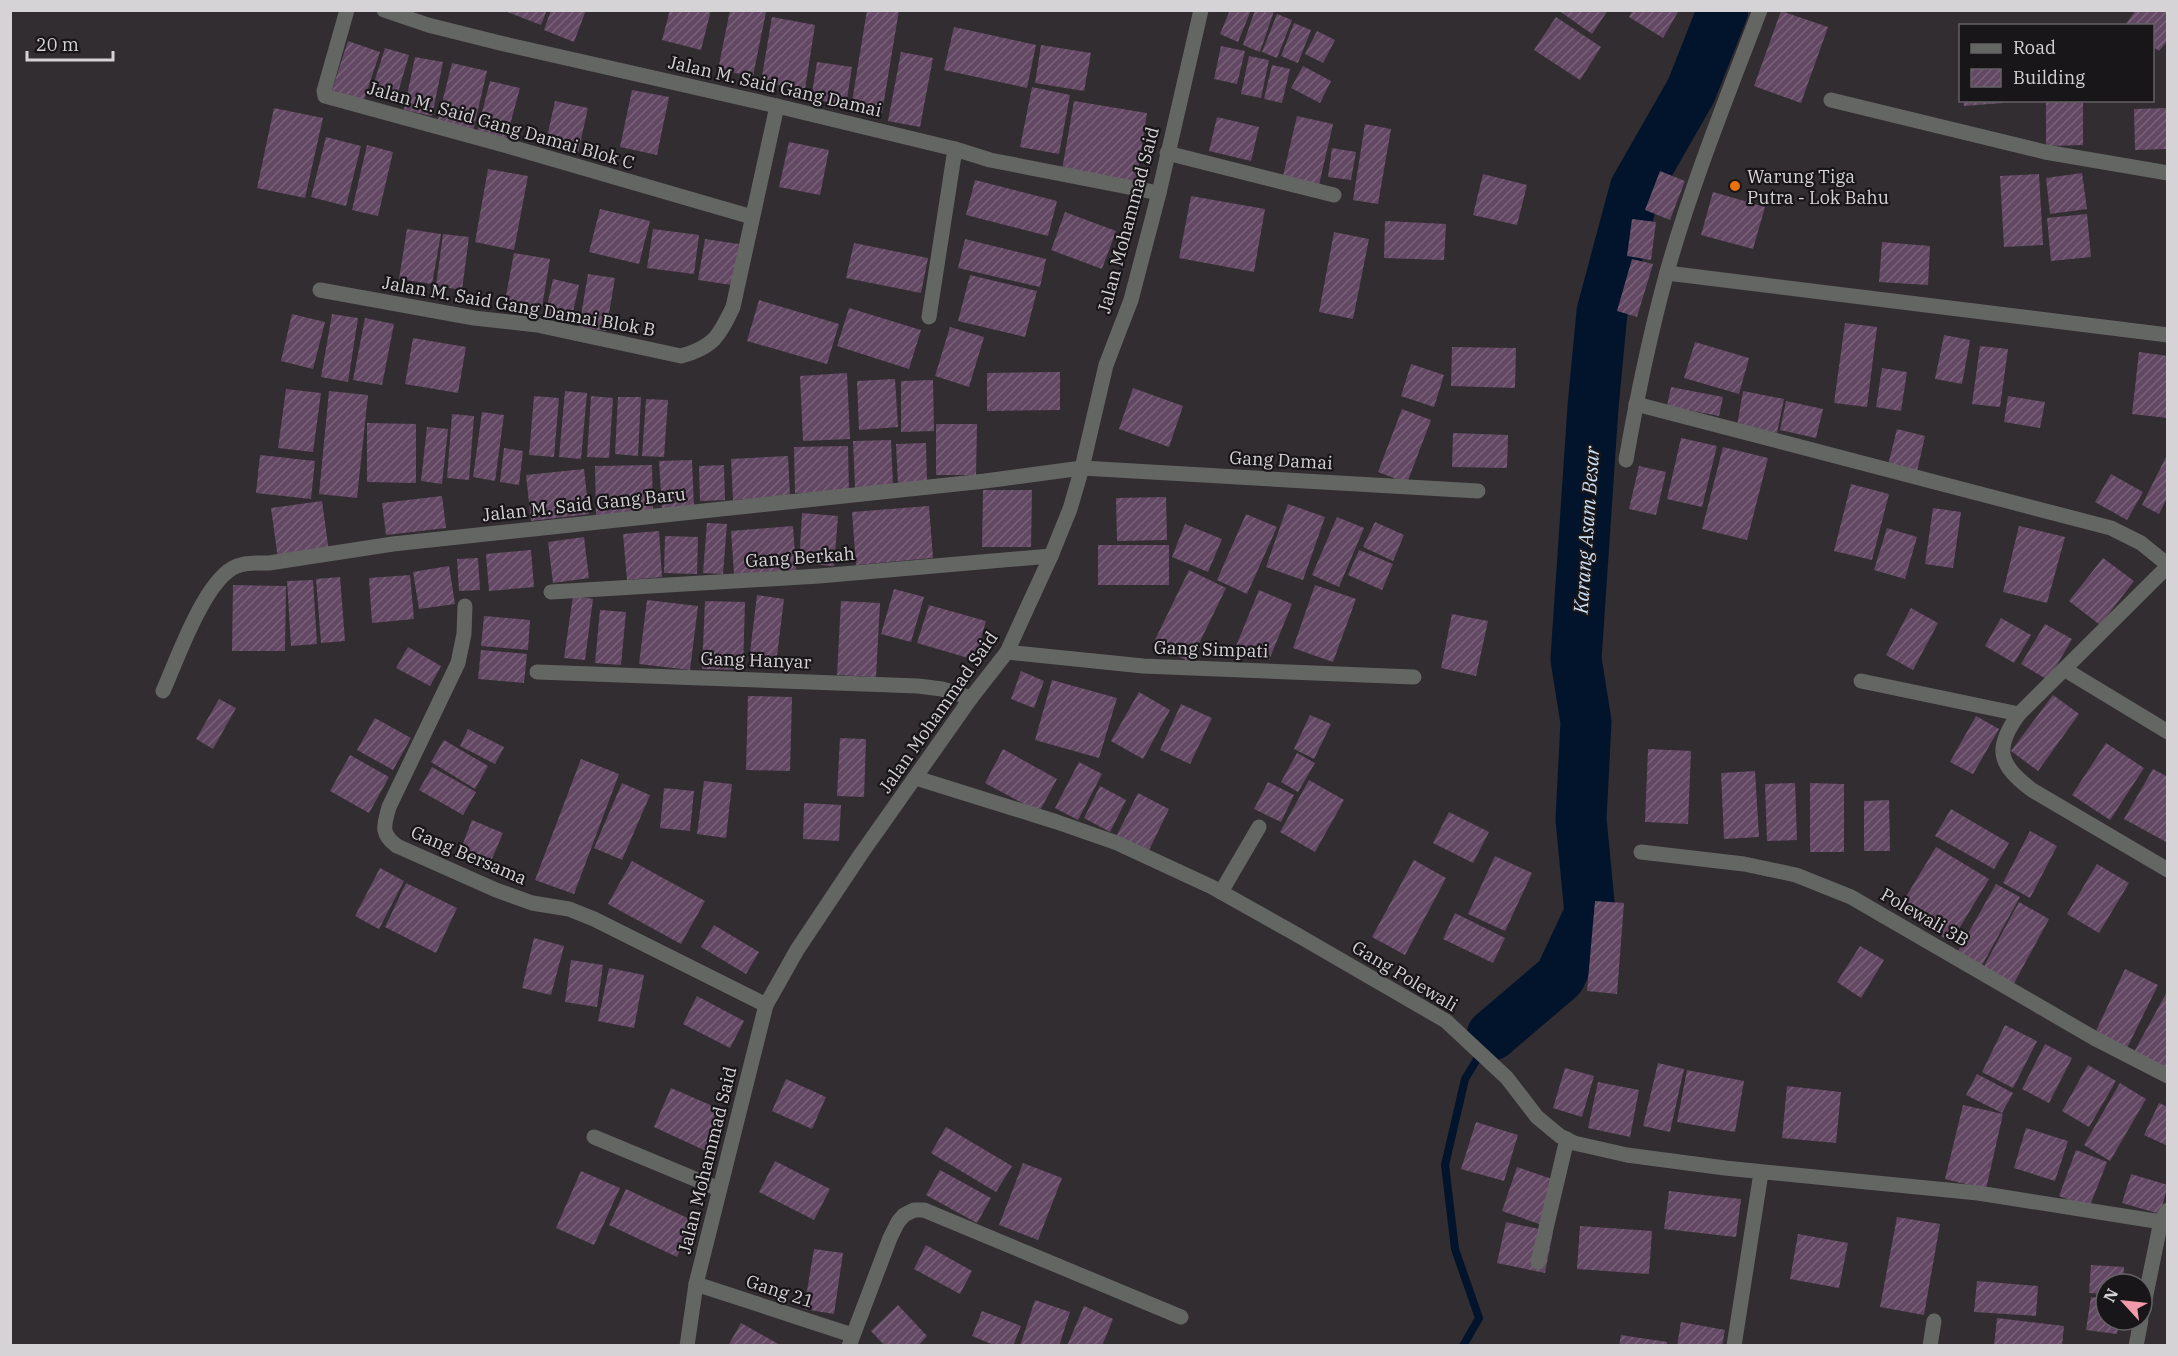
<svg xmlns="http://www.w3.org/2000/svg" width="2178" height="1356" font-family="'IBM Plex Serif',serif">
<defs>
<pattern id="building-hatch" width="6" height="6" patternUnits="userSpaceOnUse" patternTransform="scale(1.5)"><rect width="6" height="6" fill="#634863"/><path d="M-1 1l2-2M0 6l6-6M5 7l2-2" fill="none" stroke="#796279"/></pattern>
</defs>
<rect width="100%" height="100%" fill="#322d31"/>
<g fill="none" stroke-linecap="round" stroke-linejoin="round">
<!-- stream -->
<polyline stroke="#01142c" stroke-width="8" points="1463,1346 1479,1318 1455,1249 1445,1165 1465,1079 1492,1035"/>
<!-- river -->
<polyline stroke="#01142c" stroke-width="51" points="1492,1035 1560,977 1590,913 1581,819 1586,722 1576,659 1593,407 1602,312 1635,189 1691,91 1723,10"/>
</g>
<!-- building -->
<g fill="url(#building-hatch)">
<polygon points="502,10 547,10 541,25"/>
<polygon points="551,10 586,10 574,42 544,30"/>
<polygon points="670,10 711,10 701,50 662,40"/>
<polygon points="730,10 766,12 753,76 718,70"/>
<polygon points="867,10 899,10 882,113 851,108"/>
<polygon points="1230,10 1251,10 1238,42 1220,34"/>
<polygon points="1255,10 1274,11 1260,52 1243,45"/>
<polygon points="1558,10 1608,10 1592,34"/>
<polygon points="1633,10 1679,10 1663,38 1629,17"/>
<polygon points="2136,10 2168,10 2168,40 2159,51 2152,46 2152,26 2125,25"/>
<polygon points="1781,11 1828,27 1801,103 1754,86"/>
<polygon points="1277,14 1292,20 1277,58 1262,52"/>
<polygon points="772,17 815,25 805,89 761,82"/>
<polygon points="1556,17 1601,47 1580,80 1534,50"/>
<polygon points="1294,23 1311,30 1298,63 1281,56"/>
<polygon points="954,27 1036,45 1027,88 944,70"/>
<polygon points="1317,31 1335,40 1323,63 1305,54"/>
<polygon points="348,41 380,52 364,100 332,90"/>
<polygon points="1041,45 1091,53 1084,91 1035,83"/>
<polygon points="1221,46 1245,51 1237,84 1214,79"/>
<polygon points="385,48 409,55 397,96 372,89"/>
<polygon points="901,52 933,58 920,127 888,121"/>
<polygon points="1249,56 1269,60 1261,98 1241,94"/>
<polygon points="415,57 443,62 432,116 404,110"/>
<polygon points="817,62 852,67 846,105 811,99"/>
<polygon points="452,63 487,71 473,131 437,123"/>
<polygon points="1272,65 1290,69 1282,103 1264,99"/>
<polygon points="1303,66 1331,81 1320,103 1291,88"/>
<polygon points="490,81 520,88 505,143 476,136"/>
<polygon points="1032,87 1070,95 1059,154 1020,147"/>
<polygon points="632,90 669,97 657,155 620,147"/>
<polygon points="1963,100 2003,100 2003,103 1964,106"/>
<polygon points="2046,100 2083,100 2083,145 2046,146"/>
<polygon points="555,101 588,108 578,153 545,146"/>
<polygon points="1074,101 1147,113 1136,183 1062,170"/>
<polygon points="274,108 323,118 305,198 257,188"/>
<polygon points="2168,108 2168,149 2135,150 2134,109"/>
<polygon points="1297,116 1333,124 1319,185 1283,176"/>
<polygon points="1217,117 1259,127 1251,161 1209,151"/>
<polygon points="1365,124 1391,129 1378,204 1353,200"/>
<polygon points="326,137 361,146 346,206 311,197"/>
<polygon points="789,142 829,150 820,195 779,187"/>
<polygon points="367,145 393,152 378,216 352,210"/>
<polygon points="1332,148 1356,152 1351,180 1328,177"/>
<polygon points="488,169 528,176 514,250 475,242"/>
<polygon points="1660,171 1685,181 1670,220 1645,210"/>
<polygon points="2082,173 2087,209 2050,214 2046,178"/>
<polygon points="1483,174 1527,185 1517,225 1473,215"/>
<polygon points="2039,174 2043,245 2004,247 2000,176"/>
<polygon points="975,180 1057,201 1048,236 966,215"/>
<polygon points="1713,192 1765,207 1753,249 1701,235"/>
<polygon points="1191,196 1265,209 1254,272 1179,258"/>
<polygon points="600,209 650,221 639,264 589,252"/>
<polygon points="1065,212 1116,231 1102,269 1051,250"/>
<polygon points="2087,214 2091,257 2051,261 2047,218"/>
<polygon points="1632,219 1656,222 1651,260 1627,256"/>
<polygon points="1385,221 1446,224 1444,260 1384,258"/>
<polygon points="407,229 441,234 432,284 399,279"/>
<polygon points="653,229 699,235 694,274 647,268"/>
<polygon points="1334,232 1369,239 1353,319 1319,312"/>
<polygon points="443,234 469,237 462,290 436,286"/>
<polygon points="705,239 739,244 732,285 698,280"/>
<polygon points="965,239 1046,259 1040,287 958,268"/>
<polygon points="1882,242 1930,246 1928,285 1879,282"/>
<polygon points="854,243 928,258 921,293 846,278"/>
<polygon points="514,253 550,259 542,307 505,301"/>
<polygon points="1632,259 1653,264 1637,317 1617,311"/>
<polygon points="588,274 615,278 606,331 579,327"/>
<polygon points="970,275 1037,291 1025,337 958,321"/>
<polygon points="553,279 579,285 571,321 545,315"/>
<polygon points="759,300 839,324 827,364 747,341"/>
<polygon points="849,308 921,330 909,369 837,346"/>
<polygon points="292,314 325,322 313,369 281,361"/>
<polygon points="332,314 358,318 348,382 321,377"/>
<polygon points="365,318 394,324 382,385 353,380"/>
<polygon points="1845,323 1877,327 1867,407 1834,403"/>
<polygon points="950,327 984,337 969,387 935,376"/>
<polygon points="1944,335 1970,340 1962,384 1935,379"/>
<polygon points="413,338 466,347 458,393 405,384"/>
<polygon points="1695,342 1749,358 1739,394 1684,378"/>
<polygon points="1980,346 2008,349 2000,407 1972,404"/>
<polygon points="1452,347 1516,348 1515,388 1451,386"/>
<polygon points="2139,352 2168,356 2168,418 2132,414"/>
<polygon points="1411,364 1444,375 1434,407 1401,396"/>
<polygon points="1882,368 1907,372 1901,411 1876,407"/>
<polygon points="1060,372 1060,410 987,411 987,373"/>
<polygon points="847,373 850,439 803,441 800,376"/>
<polygon points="895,379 898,427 859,430 857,381"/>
<polygon points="933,380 934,431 901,432 901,381"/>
<polygon points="1671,387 1723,397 1719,416 1667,406"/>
<polygon points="1133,388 1183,406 1169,447 1119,429"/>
<polygon points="286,389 321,393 313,452 278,448"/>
<polygon points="329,391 368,395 357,498 319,494"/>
<polygon points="565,391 587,393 581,459 559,457"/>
<polygon points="1743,391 1784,399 1777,433 1737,426"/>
<polygon points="534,396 559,398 554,457 529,455"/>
<polygon points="591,396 613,398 609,458 587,457"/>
<polygon points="2008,396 2045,402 2040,428 2004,422"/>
<polygon points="618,397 641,397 638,456 615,454"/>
<polygon points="646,399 668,400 664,457 642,456"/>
<polygon points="1786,401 1823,409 1816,438 1780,430"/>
<polygon points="1402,409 1431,420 1407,483 1378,472"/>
<polygon points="482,412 504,415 495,481 473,477"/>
<polygon points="452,414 474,416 469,480 447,478"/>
<polygon points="367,423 416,424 416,483 367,482"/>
<polygon points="936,424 977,424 976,475 936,475"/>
<polygon points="427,427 448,429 442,484 421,481"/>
<polygon points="1897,429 1925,436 1916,476 1887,469"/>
<polygon points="1453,433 1508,435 1507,468 1452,467"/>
<polygon points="1681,438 1717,446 1702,507 1667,499"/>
<polygon points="891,440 893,486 855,488 853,441"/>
<polygon points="926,443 927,483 898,484 896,444"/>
<polygon points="848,446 849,492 795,493 794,447"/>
<polygon points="1723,447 1768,458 1747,540 1702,529"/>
<polygon points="504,448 523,451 519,485 500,482"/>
<polygon points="2168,453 2168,496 2159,514 2142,505"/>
<polygon points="260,455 315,461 311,499 256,493"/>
<polygon points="788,456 790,496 733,500 731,459"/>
<polygon points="692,460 694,508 662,510 659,461"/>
<polygon points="652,465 653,513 596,515 595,466"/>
<polygon points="724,465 725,500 700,501 699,466"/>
<polygon points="1639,466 1666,472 1656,515 1629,509"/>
<polygon points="584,469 589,514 531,521 526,475"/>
<polygon points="2111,474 2143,492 2127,520 2095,502"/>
<polygon points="1851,484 1889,494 1872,560 1834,551"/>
<polygon points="983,490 1032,490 1031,547 982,547"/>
<polygon points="442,496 446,528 386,535 382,503"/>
<polygon points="1166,497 1167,540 1117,541 1116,498"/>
<polygon points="322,501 329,552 278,559 271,508"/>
<polygon points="1288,504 1325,517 1303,580 1266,567"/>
<polygon points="929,506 933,558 856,565 852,512"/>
<polygon points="1933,508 1961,512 1953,568 1925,564"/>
<polygon points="802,513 838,516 834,566 799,563"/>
<polygon points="1246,514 1277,527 1247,594 1217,580"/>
<polygon points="1337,517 1364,528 1339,587 1312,575"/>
<polygon points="1375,522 1404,535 1393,561 1363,547"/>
<polygon points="707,523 727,524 723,574 703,573"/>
<polygon points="1185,524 1222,539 1208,572 1172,557"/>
<polygon points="793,526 796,570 734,574 731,531"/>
<polygon points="2019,526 2065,537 2047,603 2003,592"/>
<polygon points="1887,528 1917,537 1905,579 1874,570"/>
<polygon points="659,531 662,577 627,580 623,534"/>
<polygon points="665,536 698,537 697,574 664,573"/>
<polygon points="584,537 589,578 553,583 548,542"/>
<rect x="1098" y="545" width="71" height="40"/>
<polygon points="531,550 534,587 489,591 486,554"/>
<polygon points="1359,550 1393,564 1382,590 1348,575"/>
<polygon points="478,558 480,590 459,591 457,559"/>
<polygon points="2103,558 2134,581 2100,625 2069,601"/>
<polygon points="449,566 455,604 419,609 413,572"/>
<polygon points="1189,570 1226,588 1190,662 1153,644"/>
<polygon points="410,575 414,619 372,623 369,578"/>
<polygon points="340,577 345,641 321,643 316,579"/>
<polygon points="313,580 317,644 291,646 287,581"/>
<polygon points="233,585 286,586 285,651 232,651"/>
<polygon points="1315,585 1356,599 1333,662 1293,648"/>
<polygon points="894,589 924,597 911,642 881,634"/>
<polygon points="1259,590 1292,604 1269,660 1236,646"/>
<polygon points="757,595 784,599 776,664 749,661"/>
<polygon points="573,596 593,599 585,660 564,658"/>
<polygon points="647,600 698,606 690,670 639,664"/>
<polygon points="705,601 745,602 743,670 702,669"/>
<polygon points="841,601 880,603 876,677 837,675"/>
<polygon points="929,605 986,621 975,660 917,643"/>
<polygon points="1911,608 1938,623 1913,670 1886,655"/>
<polygon points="600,610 626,612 621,665 595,663"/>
<polygon points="1452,614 1488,621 1476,676 1441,668"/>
<polygon points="484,616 530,620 528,650 481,646"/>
<polygon points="2001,618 2031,635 2014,663 1985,646"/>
<polygon points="2045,624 2072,639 2048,680 2021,664"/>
<polygon points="408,647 441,666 430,686 396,668"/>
<polygon points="481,650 527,654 524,683 478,679"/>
<polygon points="1021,671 1044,681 1034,708 1011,699"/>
<polygon points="1052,680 1117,698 1099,758 1035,740"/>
<polygon points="1139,692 1170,710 1143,759 1111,741"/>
<polygon points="2053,695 2079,714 2038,771 2011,751"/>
<polygon points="748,696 792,697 790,771 746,770"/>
<polygon points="219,699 236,708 213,749 196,739"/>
<polygon points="1181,704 1212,718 1190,764 1160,750"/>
<polygon points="1310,715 1331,724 1314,759 1294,749"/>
<polygon points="1976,716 1999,729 1973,774 1950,762"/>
<polygon points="375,718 411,738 393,770 357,750"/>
<polygon points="468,729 504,747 495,764 460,746"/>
<polygon points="840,738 866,739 864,797 837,796"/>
<polygon points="444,740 488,766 475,789 431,762"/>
<polygon points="2106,743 2144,768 2110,820 2072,795"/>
<polygon points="1003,749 1057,779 1039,812 985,783"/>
<polygon points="1648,749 1691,751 1688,824 1645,822"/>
<polygon points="1297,753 1315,763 1298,792 1281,782"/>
<polygon points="350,755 389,777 369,813 330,791"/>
<polygon points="581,759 619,774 574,894 535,880"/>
<polygon points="1079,762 1102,774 1078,820 1055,808"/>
<polygon points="432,767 476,792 463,815 419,790"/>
<polygon points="2153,769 2168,777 2168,843 2124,819"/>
<polygon points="1755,771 1759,837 1724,839 1721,773"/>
<polygon points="1309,780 1344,800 1315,852 1280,832"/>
<polygon points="704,781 732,784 726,838 697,834"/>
<polygon points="1268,782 1294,795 1281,822 1254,809"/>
<polygon points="622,783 650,795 622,860 594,848"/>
<polygon points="1795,783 1797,840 1767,841 1765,784"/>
<polygon points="1810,783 1844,784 1844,852 1810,852"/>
<polygon points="1100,786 1126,800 1110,832 1084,818"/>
<polygon points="664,788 694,791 690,831 660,828"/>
<polygon points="1138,793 1169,809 1149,850 1117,835"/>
<polygon points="1889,800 1890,851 1864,851 1864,801"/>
<polygon points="804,803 841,805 839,841 803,839"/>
<polygon points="1951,809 2009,843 1994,869 1935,836"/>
<polygon points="1449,812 1489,832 1473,863 1433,843"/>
<polygon points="472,820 503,833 488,868 458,857"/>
<polygon points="2030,831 2057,846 2030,898 2003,883"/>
<polygon points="1936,847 1989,879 1951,942 1898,910"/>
<polygon points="1495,856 1532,873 1505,931 1468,914"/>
<polygon points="1414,860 1446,878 1405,955 1372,937"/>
<polygon points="632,861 705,901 681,944 608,904"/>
<polygon points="2097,864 2129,883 2099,933 2067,914"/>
<polygon points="380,868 404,881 379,929 355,916"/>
<polygon points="406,883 457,908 436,953 385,927"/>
<polygon points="1996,884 2020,897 1981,967 1957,953"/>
<polygon points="1595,901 1624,903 1617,994 1587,991"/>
<polygon points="2019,902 2049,919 2013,985 1983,968"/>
<polygon points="1455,913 1505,938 1493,963 1443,939"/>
<polygon points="714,925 759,952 746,974 701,947"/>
<polygon points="534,938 564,946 551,995 522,988"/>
<polygon points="1860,946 1884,960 1861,998 1837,982"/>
<polygon points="571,960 603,965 597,1007 565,1002"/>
<polygon points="609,968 644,975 634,1028 598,1021"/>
<polygon points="2125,969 2158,985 2127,1048 2095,1033"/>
<polygon points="2168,990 2168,1070 2134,1052"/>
<polygon points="697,996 744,1021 730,1048 683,1024"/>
<polygon points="2005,1025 2037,1041 2013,1088 1982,1072"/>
<polygon points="2045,1044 2072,1058 2049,1103 2022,1089"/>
<polygon points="1658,1063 1684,1069 1670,1132 1643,1126"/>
<polygon points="2088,1065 2116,1081 2089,1127 2062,1111"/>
<polygon points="1565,1068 1594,1076 1582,1117 1553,1108"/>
<polygon points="1687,1070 1744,1081 1735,1132 1677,1122"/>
<polygon points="1977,1074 2013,1093 2002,1113 1966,1095"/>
<polygon points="786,1079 826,1097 812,1129 772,1111"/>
<polygon points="1598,1082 1639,1090 1630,1137 1588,1128"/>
<polygon points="2120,1083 2146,1099 2110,1161 2084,1145"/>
<polygon points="1787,1086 1841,1092 1836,1143 1782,1138"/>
<polygon points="671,1088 724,1111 706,1151 654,1127"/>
<polygon points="2159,1103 2168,1107 2168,1146 2144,1135"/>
<polygon points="1963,1105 2003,1114 1986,1189 1945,1179"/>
<polygon points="1476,1122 1518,1135 1504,1181 1461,1169"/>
<polygon points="946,1127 1012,1166 996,1192 931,1153"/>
<polygon points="2026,1128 2068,1141 2055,1181 2014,1168"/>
<polygon points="2076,1150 2107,1162 2089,1208 2059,1196"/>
<polygon points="775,1161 830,1189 814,1220 759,1192"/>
<polygon points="1023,1163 1062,1178 1038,1240 999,1225"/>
<polygon points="1517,1167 1564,1183 1548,1227 1502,1211"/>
<polygon points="940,1170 991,1198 977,1223 926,1195"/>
<polygon points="581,1171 620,1188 594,1245 556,1228"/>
<polygon points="2131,1174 2168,1185 2160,1214 2122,1203"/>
<polygon points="626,1189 694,1221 677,1257 609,1225"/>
<polygon points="1669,1191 1741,1199 1736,1237 1664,1229"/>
<polygon points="1897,1217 1940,1224 1924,1315 1880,1307"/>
<polygon points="1506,1222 1553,1232 1545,1273 1497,1263"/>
<polygon points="1580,1226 1652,1231 1649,1274 1577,1269"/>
<polygon points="1798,1234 1848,1243 1839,1288 1790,1279"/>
<polygon points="926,1245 972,1271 960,1294 914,1269"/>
<polygon points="814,1249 843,1253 834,1314 804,1309"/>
<polygon points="2091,1265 2124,1267 2123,1284 2106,1284 2106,1294 2089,1293"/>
<polygon points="1977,1281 2038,1286 2036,1316 1974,1312"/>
<polygon points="2091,1297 2106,1299 2106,1320 2119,1320 2117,1334 2086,1330"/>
<polygon points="1035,1300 1070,1312 1059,1346 1020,1346"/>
<polygon points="898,1305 927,1336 918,1346 885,1346 871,1331"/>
<polygon points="1084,1306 1113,1319 1102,1346 1067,1346"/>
<polygon points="982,1311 1021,1326 1013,1346 996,1346 972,1336"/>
<polygon points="1997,1318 2064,1326 2062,1346 1994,1346"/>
<polygon points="1681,1322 1725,1330 1722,1346 1677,1346"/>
<polygon points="741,1323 782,1346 728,1346"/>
<polygon points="1621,1335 1667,1342 1667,1346 1619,1346"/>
</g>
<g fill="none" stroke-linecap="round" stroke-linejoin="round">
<!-- minor -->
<g stroke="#646663" stroke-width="15">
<polyline points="347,10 324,91 325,96 504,145 752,217"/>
<polyline points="384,10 428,25 500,43 777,106 955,149 990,160 1159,193"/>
<polyline points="1831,100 2045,152 2168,173"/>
<polyline points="1167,153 1334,195"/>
<polyline points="1667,273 2168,335"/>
<path d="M320,290l154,28 63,7 144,31c33,-9 38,-20 52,-49l44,-201"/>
<polyline points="929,317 955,149"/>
<polyline points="1636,404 2111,528 2141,543 2168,565"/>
<path d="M1626,460c11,-63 24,-126 41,-188 25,-89 60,-175 93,-262"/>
<path d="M2168,566l-149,148c-26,35 -20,51 13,76l136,80"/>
<polyline points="551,592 819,576 1051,556"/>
<path d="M465,606l-1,28 -6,29 -69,144c-5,18 -9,27 8,39l99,44 36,13 37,6 25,10 172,86"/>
<polyline points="1007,652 1143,666 1414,677"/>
<polyline points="2064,669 2168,732"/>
<polyline points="537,672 918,686 942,689 971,698"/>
<polyline points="1861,681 2019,714"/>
<path d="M163,691c14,-31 42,-113 74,-125 11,-4 21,-3 32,-3l124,-19 592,-63 97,-13 396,23"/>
<polyline points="916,778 1057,822 1117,843 1212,887 1294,933 1446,1021 1507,1078 1537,1117 1560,1136 1574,1143 1627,1155 1725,1168 1978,1193 2168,1223"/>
<polyline points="1641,852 1744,864 1796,875 1851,897 2094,1038 2168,1076"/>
<polyline points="1221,892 1259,827"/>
<polyline points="594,1137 719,1189"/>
<polyline points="1538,1262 1567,1139"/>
<polyline points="696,1284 852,1335"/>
<polyline points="2142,1314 2161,1221 2168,1210"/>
<polyline points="849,1346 890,1238 898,1222 904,1215 914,1210 924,1210 1181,1317"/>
<polyline points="1734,1346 1761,1173"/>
<polyline points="1930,1346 1934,1321"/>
<polyline points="2136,1346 2141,1320"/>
</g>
<!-- tertiary -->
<polyline stroke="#646663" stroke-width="15" points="687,1346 696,1284 766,1005 797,950 861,854 971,698 1007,652 1051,556 1070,509 1082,468 1106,365 1131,300 1159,193 1201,10"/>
</g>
<!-- markers -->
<circle fill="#e8710a" stroke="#181618" stroke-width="2" cx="1735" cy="186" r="6"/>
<g text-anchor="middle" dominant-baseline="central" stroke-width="4.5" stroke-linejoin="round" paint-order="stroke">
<!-- street labels -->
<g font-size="18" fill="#d6d3d6" stroke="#181618">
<text transform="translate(775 86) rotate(13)">Jalan M. Said Gang Damai</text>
<text transform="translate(501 125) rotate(16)">Jalan M. Said Gang Damai Blok C</text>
<text transform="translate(1128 220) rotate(-75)">Jalan Mohammad Said</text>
<text transform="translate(519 306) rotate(10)">Jalan M. Said Gang Damai Blok B</text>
<text transform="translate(1281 460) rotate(3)">Gang Damai</text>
<text transform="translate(584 504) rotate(-6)">Jalan M. Said Gang Baru</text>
<text transform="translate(800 557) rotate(-4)">Gang Berkah</text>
<text transform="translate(1211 649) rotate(2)">Gang Simpati</text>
<text transform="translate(756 660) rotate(2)">Gang Hanyar</text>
<text transform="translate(938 712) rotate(-55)">Jalan Mohammad Said</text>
<text transform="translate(469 855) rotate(23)">Gang Bersama</text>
<text transform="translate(1925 917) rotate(30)">Polewali 3B</text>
<text transform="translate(1405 976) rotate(31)">Gang Polewali</text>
<text transform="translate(707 1160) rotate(-76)">Jalan Mohammad Said</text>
<text transform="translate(780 1291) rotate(18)">Gang 21</text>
</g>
<!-- poi labels -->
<g font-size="18" fill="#d6d3d6" stroke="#181618" text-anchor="start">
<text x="1747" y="176">Warung Tiga<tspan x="1747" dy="21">Putra - Lok Bahu</tspan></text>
</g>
<!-- water labels -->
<g font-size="20" font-style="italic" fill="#cee0f5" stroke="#181618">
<text transform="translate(1586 530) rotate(-86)">Karang Asam Besar</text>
</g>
</g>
<!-- border -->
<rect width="2178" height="1356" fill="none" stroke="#d6d3d6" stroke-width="24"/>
<!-- legend -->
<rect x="1959" y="24" width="195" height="78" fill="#181618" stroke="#646264" stroke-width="1.5"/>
<rect x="1971" y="44" width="30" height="9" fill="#646663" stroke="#646264" stroke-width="1.5"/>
<text x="2013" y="54" font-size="18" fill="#d6d3d6">Road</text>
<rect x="1971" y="69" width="30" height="18" fill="url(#building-hatch)" stroke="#646264" stroke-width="1.5"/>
<text x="2013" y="84" font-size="18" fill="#d6d3d6">Building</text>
<!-- north arrow -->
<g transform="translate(2124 1302) rotate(297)"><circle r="28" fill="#181618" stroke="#646264" stroke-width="1.5"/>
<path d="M0-4.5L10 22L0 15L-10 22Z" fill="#f39aaa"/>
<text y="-9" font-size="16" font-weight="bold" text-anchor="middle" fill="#d6d3d6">N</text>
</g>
<!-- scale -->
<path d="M27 51v9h86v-9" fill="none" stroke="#d6d3d6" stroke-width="3"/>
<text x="36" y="51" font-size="18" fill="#d6d3d6" stroke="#181618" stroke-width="4.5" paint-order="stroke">20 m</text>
</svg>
